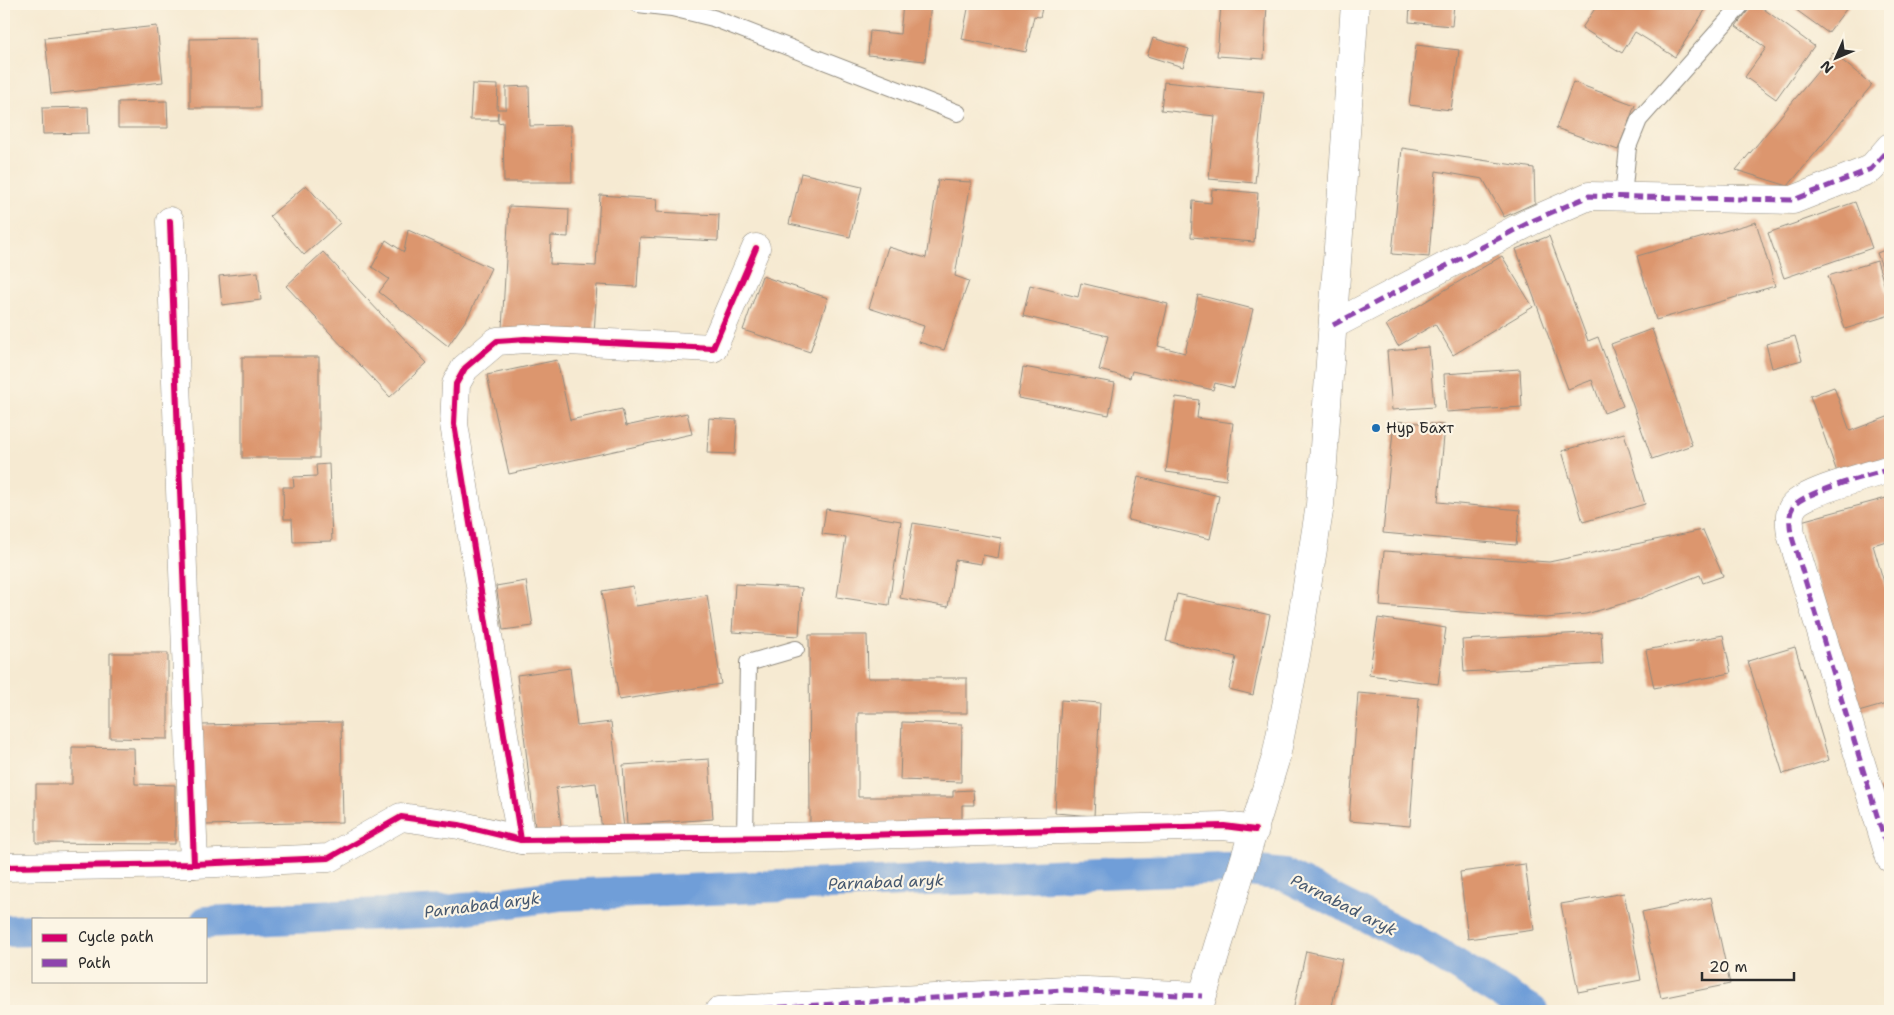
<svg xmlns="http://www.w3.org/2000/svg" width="1894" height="1015" font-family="'Shantell Sans',sans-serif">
<rect width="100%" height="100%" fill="#fcf5e5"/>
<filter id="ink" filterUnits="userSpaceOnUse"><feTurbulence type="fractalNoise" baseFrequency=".02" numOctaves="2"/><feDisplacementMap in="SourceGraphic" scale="10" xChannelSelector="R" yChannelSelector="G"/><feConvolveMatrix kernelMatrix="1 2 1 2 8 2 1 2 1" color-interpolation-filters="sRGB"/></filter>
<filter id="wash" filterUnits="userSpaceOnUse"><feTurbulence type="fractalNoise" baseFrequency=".0096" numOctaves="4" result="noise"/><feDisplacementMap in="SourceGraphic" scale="20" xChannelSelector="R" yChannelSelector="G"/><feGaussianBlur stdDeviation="1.12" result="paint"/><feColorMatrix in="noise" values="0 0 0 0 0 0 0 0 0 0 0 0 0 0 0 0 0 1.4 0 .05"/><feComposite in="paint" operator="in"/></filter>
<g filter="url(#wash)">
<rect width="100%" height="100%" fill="#f6ead2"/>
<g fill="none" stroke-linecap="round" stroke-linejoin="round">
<!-- canal -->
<g stroke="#709ed8" stroke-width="32">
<polyline points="206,922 447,911 561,895 1223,868 1284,875 1427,947 1532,1011"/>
<polyline points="4,931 34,930"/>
</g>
</g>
<g id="blocks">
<!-- building -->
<g fill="#dc966e">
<polygon points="903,4 931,4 925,61 868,55 870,31 900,34"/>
<polygon points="969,4 985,6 985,4 1043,4 1040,17 1034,16 1026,52 962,39"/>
<polygon points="1221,4 1267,4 1264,59 1217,56"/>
<polygon points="1410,4 1454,4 1452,26 1409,22"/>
<polygon points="1598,4 1633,6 1634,4 1709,4 1675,57 1635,32 1622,53 1582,28"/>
<polygon points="1753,4 1757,4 1814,46 1776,99 1745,77 1766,48 1736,26"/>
<polygon points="1788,4 1850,4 1828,33"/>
<polygon points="157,26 163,82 51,94 45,38"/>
<polygon points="259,38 260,108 190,108 190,39"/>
<polygon points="1153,38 1189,49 1183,67 1147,56"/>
<polygon points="1416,45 1459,50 1451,110 1409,105"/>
<polygon points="1833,53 1872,85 1788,186 1736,170"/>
<polygon points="1164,82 1264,92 1255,183 1209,179 1215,116 1161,110"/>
<polygon points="1573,82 1635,105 1618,150 1556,128"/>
<polygon points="472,84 498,85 497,109 506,109 506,87 529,86 530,126 571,125 572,182 504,182 503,122 498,123 498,112 497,120 470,120"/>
<polygon points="167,101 168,128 118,128 118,102"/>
<polygon points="88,107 89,133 43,134 42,108"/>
<polygon points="1402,148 1534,168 1535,203 1504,217 1483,179 1436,171 1429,257 1392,254"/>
<polygon points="801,173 862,187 850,237 789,224"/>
<polygon points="938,180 971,182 955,276 969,281 944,350 919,342 924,326 869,308 888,247 926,258"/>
<polygon points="306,185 340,223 304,255 270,216"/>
<polygon points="1212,189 1258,193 1254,242 1191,237 1193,201 1211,203"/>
<polygon points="600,195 657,199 656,212 719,215 718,241 640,237 637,287 597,285 594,334 502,329 509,206 569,209 568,237 551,236 550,264 596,266"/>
<polygon points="1855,202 1872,248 1784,278 1768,233"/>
<polygon points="1756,222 1775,286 1656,320 1637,256"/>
<polygon points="408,230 491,268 468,317 448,346 379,292 389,279 372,267 386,240 404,252"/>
<polygon points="1549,236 1588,341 1598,337 1623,406 1604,413 1592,380 1568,389 1516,249"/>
<polygon points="1890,248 1890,290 1877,253"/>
<polygon points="323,252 427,363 390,397 286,286"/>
<polygon points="1502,256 1533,307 1453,355 1435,324 1398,346 1386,325"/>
<polygon points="1877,261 1890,303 1890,315 1845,329 1828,276"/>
<polygon points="258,272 261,300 222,305 219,276"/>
<polygon points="762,276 828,298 810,352 743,330"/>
<polygon points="1081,283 1168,304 1158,346 1185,353 1198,295 1253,309 1234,388 1215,383 1213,390 1132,371 1130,378 1099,370 1108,336 1023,316 1030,285 1078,297"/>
<polygon points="1652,329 1692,445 1652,459 1611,344"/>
<polygon points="1795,336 1802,360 1772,368 1766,344"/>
<polygon points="1429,347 1434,407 1392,410 1387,351"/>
<rect x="242" y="357" width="77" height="101"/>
<polygon points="557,360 570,420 622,409 626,426 687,413 692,434 509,474 487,375"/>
<polygon points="1023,367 1115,383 1109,415 1018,398"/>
<polygon points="1520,369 1522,407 1446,412 1444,374"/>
<polygon points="1834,387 1850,431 1890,416 1890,456 1838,475 1810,396"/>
<polygon points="1176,397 1199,400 1197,418 1233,423 1226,480 1166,472"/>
<polygon points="709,418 737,420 735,454 707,453"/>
<polygon points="1394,421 1445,425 1438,502 1520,510 1516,545 1383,533"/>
<polygon points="1624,433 1645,504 1583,522 1562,451"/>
<polygon points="329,464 332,541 293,542 292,519 284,519 283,487 294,487 293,477 317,476 316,465"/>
<polygon points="1138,477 1219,496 1210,539 1128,520"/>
<polygon points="1890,497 1890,540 1873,545 1890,603 1890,703 1855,713 1801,521"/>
<polygon points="826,509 901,521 889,605 837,597 846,537 822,534"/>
<polygon points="913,523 1001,538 998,558 983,555 981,564 955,560 948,607 900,598"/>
<polygon points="1703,530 1723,576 1703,583 1700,575 1639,599 1586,614 1546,618 1380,606 1384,551 1549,562"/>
<polygon points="526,581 533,626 503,630 496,586"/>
<polygon points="735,584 802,588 799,636 732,632"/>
<polygon points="633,586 636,606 707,595 721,684 619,700 602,591"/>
<polygon points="1177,594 1270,615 1253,695 1229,689 1236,657 1166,641"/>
<polygon points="1378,618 1446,628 1438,684 1369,675"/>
<polygon points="1601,632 1603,664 1464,672 1462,640"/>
<polygon points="809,635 867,635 868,678 967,678 967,713 858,713 858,797 953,797 953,791 973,790 974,805 962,805 962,824 810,825"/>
<polygon points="1723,635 1731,673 1654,688 1646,650"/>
<polygon points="1795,647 1829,760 1783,774 1748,661"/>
<polygon points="110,653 168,653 168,739 110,738"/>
<polygon points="570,668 577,726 611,722 624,828 602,830 596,783 556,788 562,833 536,836 517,675"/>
<polygon points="1358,693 1419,698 1410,826 1349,821"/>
<polygon points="1061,700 1100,703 1094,816 1055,813"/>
<polygon points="341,722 343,822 203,825 201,725"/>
<polygon points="902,722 962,724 961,782 900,780"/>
<polygon points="72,747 134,748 135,784 175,785 175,844 36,843 36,784 72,784"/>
<polygon points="709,759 713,819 627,825 623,765"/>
<polygon points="1890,785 1890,837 1875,790"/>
<polygon points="1525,864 1534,930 1468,939 1460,872"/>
<polygon points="1624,893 1641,980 1578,992 1561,904"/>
<polygon points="1711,897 1730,984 1661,998 1642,912"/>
<polygon points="1306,951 1342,959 1331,1011 1293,1011"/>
</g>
</g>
</g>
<g filter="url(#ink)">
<use href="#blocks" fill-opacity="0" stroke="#908a7e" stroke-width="1"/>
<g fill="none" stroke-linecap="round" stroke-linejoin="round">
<!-- lane casing -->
<g stroke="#908a7e" stroke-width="18">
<g id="lane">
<polyline points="638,4 672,8 713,18 958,113"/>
<polyline points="1623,197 1628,147 1639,120 1742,4"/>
<polyline points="745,837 748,663 796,649"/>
</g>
</g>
<!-- street casing -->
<g stroke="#908a7e" stroke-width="29">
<g id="street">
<polyline points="170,221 194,864"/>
<polyline points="1333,325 1532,221 1589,196 1793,200 1871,169 1890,147"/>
<path d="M1890,469c-19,6 -88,23 -97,38 -5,7 -3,19 -2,27l99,324"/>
<polyline points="521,840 454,424 456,384 465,368 497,341 525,339 713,348 756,248"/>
<polyline points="4,867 194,864 329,858 401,817 459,825 521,840 781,837 1224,826 1255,830"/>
<polyline points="719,1011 1064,990 1202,996"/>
</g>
</g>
<!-- secondary casing -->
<g stroke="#908a7e" stroke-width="29">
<polyline id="secondary" points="1198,1011 1276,757 1296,655 1320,505 1355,4"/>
</g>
<!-- lane -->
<use href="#lane" stroke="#fff" stroke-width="16"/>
<!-- street -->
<use href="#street" stroke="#fff" stroke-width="28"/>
<!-- secondary -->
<use href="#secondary" stroke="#fff" stroke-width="28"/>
<!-- quiet -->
<g stroke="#8e44ad" stroke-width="5" stroke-dasharray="10 5" stroke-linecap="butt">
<polyline points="1333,325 1532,221 1589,196 1793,200 1871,169 1890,147"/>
<path d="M1890,469c-19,6 -88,23 -97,38 -5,7 -3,19 -2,27l99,324"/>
<polyline points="719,1011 1064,990 1202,996"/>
</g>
<!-- cycleway casing -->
<g stroke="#fcf5e5" stroke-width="9">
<g id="cycleway">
<polyline points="170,221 194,864"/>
<polyline points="521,840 454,424 456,384 465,368 497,341 525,339 713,348 756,248"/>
<polyline points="4,867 194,864 329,858 401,817 459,825 521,840 781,837 1224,826 1255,830"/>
</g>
</g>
<!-- cycleway -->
<use href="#cycleway" stroke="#d6006c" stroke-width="6"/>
</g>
</g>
<!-- markers -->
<circle fill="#1f6fb2" stroke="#fcf5e5" stroke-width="2" cx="1376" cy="428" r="5"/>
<g text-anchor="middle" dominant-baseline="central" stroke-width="4.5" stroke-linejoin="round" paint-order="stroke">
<!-- poi labels -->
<g font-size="15" fill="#2b2b2b" stroke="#fcf5e5" text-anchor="start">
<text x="1386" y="428">Нур Бахт</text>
</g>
<!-- water labels -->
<g font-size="16" font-style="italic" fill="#475970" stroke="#fcf5e5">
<text transform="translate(886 882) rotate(-2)">Parnabad aryk</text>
<text transform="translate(482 905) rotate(-7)">Parnabad aryk</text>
<text transform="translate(1344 905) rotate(27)">Parnabad aryk</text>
</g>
</g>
<!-- margin -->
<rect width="1894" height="1015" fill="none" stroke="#fcf5e5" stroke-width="20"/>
<!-- legend -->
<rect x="32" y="918" width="175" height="65" fill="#fcf5e5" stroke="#a8a49b"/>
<rect x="42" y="934" width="25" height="8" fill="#d6006c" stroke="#a8a49b"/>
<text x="78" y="942" font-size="15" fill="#2b2b2b">Cycle path</text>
<rect x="42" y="959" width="25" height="8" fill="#8e44ad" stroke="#a8a49b"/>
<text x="78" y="968" font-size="15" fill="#2b2b2b">Path</text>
<!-- north arrow -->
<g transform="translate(1836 58) rotate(225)" stroke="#fcf5e5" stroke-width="4" paint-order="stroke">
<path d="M0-4L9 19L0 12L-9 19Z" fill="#2b2b2b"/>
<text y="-8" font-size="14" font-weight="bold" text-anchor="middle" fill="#2b2b2b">N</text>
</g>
<!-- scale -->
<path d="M1702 972v8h92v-8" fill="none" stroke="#2b2b2b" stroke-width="2.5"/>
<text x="1709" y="972" font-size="15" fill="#2b2b2b" stroke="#fcf5e5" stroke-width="4" paint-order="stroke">20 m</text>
</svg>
